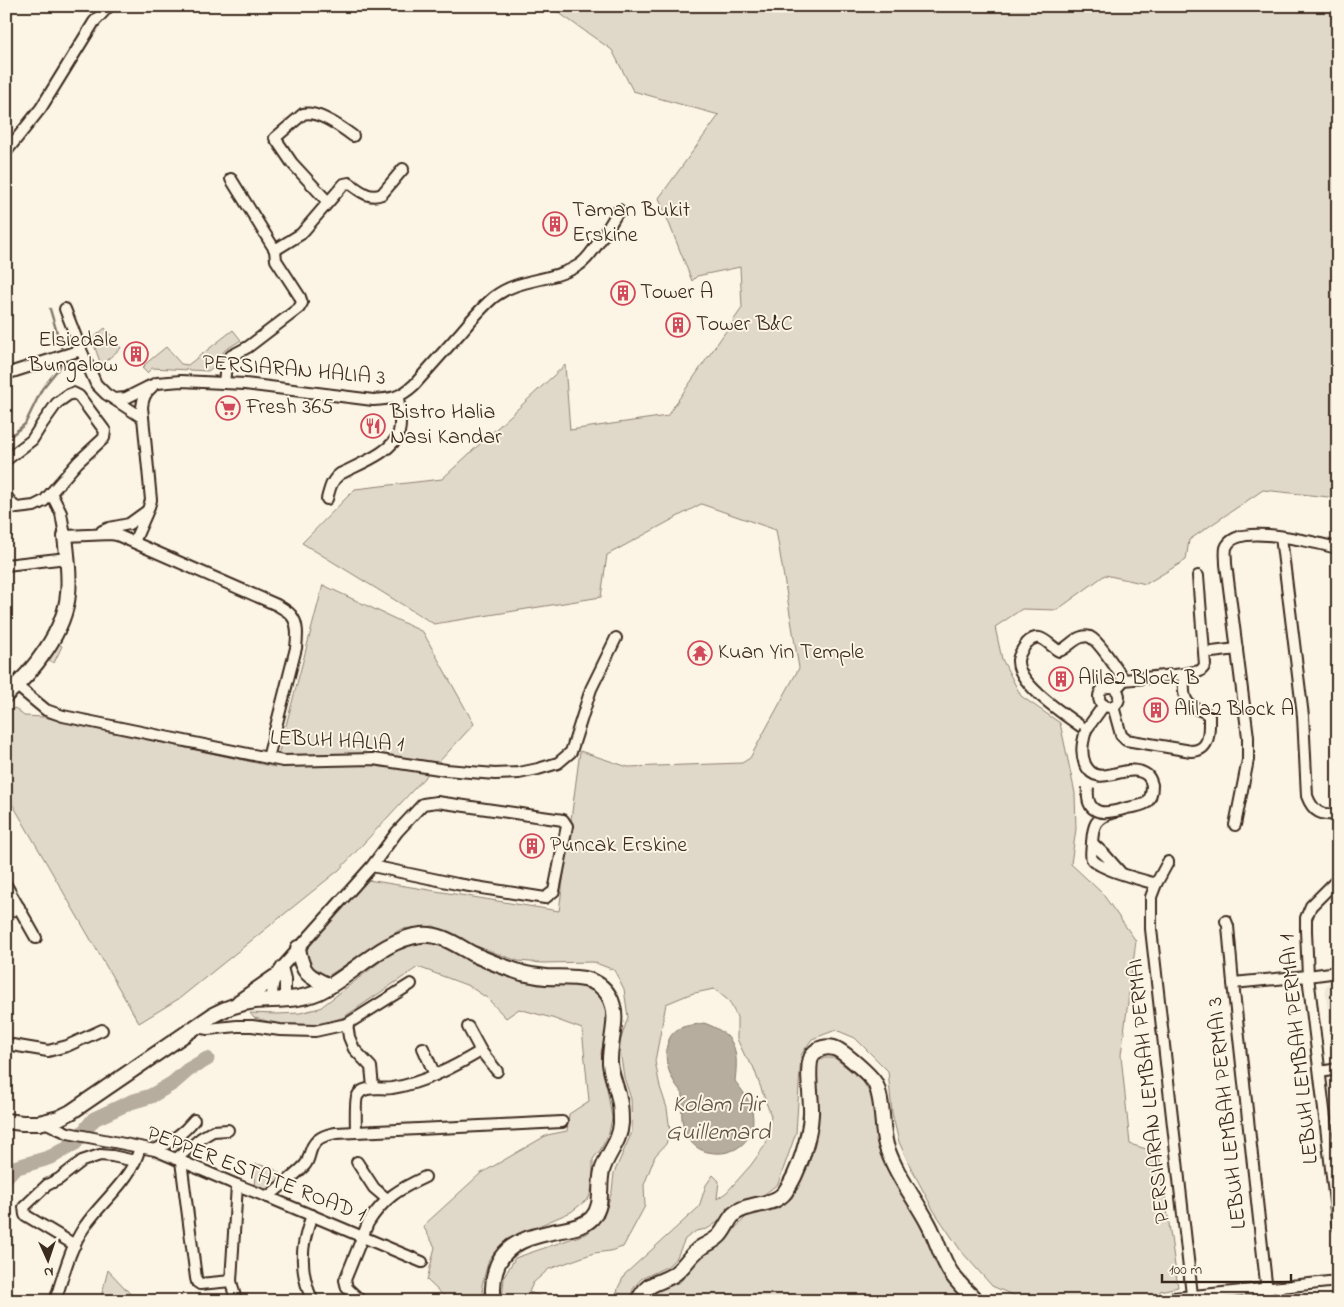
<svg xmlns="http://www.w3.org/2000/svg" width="1344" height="1307" font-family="'Indie Flower',sans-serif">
<rect width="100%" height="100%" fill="#fcf5e5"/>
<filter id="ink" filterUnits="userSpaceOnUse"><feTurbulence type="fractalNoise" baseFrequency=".02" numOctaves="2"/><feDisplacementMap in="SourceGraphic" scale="10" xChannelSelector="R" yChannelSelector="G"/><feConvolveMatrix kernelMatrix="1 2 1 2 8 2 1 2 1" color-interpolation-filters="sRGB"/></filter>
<g filter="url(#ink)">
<!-- built -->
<polygon fill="#eee6d6" points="1338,977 1338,1097 1325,988 1332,978"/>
<!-- green -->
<g fill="#e0d8c8" stroke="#8e8173">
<polygon points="549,6 1338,6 1338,498 1263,490 1189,540 1186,560 1146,584 1105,575 1057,610 1022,609 995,627 1002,659 1021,696 1060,723 1075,793 1076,829 1071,864 1102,893 1136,941 1121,1055 1130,1144 1159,1153 1178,1287 1160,1291 1159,1301 1026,1301 992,1286 961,1251 934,1211 911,1168 899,1142 892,1113 888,1071 855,1038 836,1030 812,1039 801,1055 796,1133 778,1184 762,1196 738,1203 728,1211 718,1222 707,1229 696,1231 685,1239 677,1257 668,1266 641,1279 633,1289 630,1301 616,1301 618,1288 625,1274 699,1207 706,1185 713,1175 719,1181 717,1199 727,1192 751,1165 766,1144 771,1116 753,1066 746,1058 737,1039 737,1017 729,1001 714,989 690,994 666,1004 655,1061 660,1087 667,1108 670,1131 666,1144 655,1156 644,1185 645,1206 623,1247 610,1251 594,1253 549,1269 533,1283 529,1292 542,1297 541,1301 502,1301 504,1277 515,1258 588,1233 604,1216 612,1191 614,1173 632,1132 631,1099 624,1077 619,1045 628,1017 624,989 614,970 593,962 542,963 518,961 467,943 434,926 401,929 328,976 309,965 307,949 368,880 559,911 580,751 628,767 742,763 750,758 799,668 776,530 701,504 607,555 601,597 434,624 302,543 355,489 442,479 565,365 570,430 667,416 742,308 740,267 697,276 692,281 659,198 719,115 633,91 612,50"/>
<polygon points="105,328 121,348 101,365 92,339"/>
<polygon points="233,330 241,340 224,351 218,364 208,371 152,368 147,373 142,368 145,366 144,365 166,347 181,364 188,365"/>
<polygon points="323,585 423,632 474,724 339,870 180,998 139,1023 6,793 6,712 15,708 24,716 44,717 275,767"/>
<polygon points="55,642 62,646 54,663 46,659"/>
<polygon points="413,941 438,944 460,954 487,969 538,985 567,983 582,987 598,993 606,1009 609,1022 601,1053 612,1118 609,1133 601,1149 593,1159 593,1184 589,1198 571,1212 506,1240 489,1259 482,1285 484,1301 449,1301 427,1280 435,1247 423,1226 480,1174 547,1135 567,1131 569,1114 589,1101 582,1029 552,1018 519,1009 506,1018 487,998 469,986 418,967 344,1017 313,1027 288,1026 254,1018 250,1013 277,1014 300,1013 320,1008 390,954"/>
<polygon points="824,1058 835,1058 862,1080 872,1097 883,1161 920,1225 943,1276 966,1301 648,1301 658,1291 680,1282 701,1257 719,1245 746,1217 777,1209 792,1198 809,1164 817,1128 815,1074 816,1063"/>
<path d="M256,1164l17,4 10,9c-12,10 -13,15 -29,9z"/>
<polygon points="108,1270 137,1301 100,1301"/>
</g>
<!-- water -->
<path fill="#b7ad9e" stroke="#85796b" d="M704,1023c31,11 35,26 31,58 6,8 15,19 17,30 6,29 -18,47 -44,41 -6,-1 -13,-5 -17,-10 -11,-12 -10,-33 -8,-48 -4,-5 -8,-10 -11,-16 -8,-16 -10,-41 8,-50 7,-3 16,-3 24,-5z"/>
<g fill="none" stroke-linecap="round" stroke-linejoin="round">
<!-- stream -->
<g stroke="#85796b" stroke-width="2.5">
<polyline points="50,309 62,350"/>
<polyline points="6,440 25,424 42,389 59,368 62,361"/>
</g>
<!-- river -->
<polyline stroke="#b7ad9e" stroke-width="15" points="6,1177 14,1168 45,1159 53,1156 75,1143 94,1119 131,1102 151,1096 173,1083 188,1070 207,1059"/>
<!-- street casing -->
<g stroke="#3b2a1e" stroke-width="14">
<g id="street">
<polyline points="6,152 41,108 94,22 109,6"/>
<path d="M328,202l-36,-39 -17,-25 28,-24c14,-4 38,13 50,22"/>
<path d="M275,250l26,-16 43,-50 5,-1c10,7 20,17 33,11l21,-25"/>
<polyline points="65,309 81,350 96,384 106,394 143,418"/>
<polyline points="6,374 81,350"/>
<polyline points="224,383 226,365 231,356 248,347 299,308 302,303 300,297 276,260 275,250 231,179"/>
<path d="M114,399l12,-1 22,-11 9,-4 24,-2 64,3 128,16c18,-1 27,-2 41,-15 16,-18 32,-36 48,-54 10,-12 20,-24 32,-34 26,-20 59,-15 85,-32 13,-8 31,-41 40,-55"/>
<polyline points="6,460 32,440 42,424 57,403 68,395 73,393 79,396 105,431 104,438 78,462 44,501 34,506 17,508 13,505 6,496"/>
<path d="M51,493l10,20 4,23 46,-2 6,1 160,70c5,3 11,6 14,10 8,9 6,23 5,33l-28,110"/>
<path d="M327,499c3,-11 4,-18 13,-25 17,-9 54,-22 59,-42 3,-11 0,-24 -1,-35"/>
<polyline points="102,531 109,528 129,524 147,511"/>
<path d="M1281,537l22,179 4,80c6,16 14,20 31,18"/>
<path d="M134,542l14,-32 3,-10 -9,-93c1,-9 3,-14 10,-20"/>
<polyline points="6,565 67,558"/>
<polyline points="1212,652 1237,649"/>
<polyline points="17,686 46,710 63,716 268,758 283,761 373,759 446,770 495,774 519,773 538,769 558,763 571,752 591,689 616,638"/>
<circle cx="1109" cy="697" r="10"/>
<polyline points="1116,689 1124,680 1184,674 1200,671 1203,668 1205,665 1198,576"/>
<path d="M1104,705l-18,25c-18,-13 -70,-46 -68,-70 1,-6 5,-12 9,-17 13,-13 20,1 32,8 9,-3 14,-12 23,-14 3,-1 5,-1 8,0 10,5 27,33 34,43"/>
<path d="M1113,706l8,29 5,5 65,11c20,0 18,-20 18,-35 -4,-5 -9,-6 -14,-8 -14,-6 -11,-21 -11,-34"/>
<path d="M1235,825l13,-65v-23l-22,-173c0,-5 -1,-12 0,-16 9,-28 92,-4 112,0"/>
<path d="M1092,843c1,-17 3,-26 21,-30"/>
<polyline points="1168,862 1156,884 1151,897 1151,929 1192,1295"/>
<path d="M1121,873l-15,-17 -14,-13c0,5 -2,12 0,16 6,10 51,21 64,25"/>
<polyline points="1338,879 1311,906 1306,918 1306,931 1308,976 1338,1227"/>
<polyline points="6,885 36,938"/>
<polyline points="6,914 19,907"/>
<polyline points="1226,921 1228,926 1233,983 1268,1301"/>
<polyline points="282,967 285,979 285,1000"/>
<polyline points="1233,983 1308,976 1338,972"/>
<path d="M272,1000c0,-15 1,-21 10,-33l90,-101 25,-34 26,-28 14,-2 126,18 4,6 -13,65 -9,7 -88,-14 -85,-18"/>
<polyline points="347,1024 349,1037 354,1049 371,1067 373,1087"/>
<polyline points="195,1027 208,1029 237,1026 252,1026 280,1030 315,1031 347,1024 411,984"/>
<polyline points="468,1027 481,1051 497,1071"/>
<polyline points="6,1044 48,1051 67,1046 102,1030"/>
<polyline points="423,1048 435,1075"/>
<polyline points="1320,1072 1338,1069"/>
<polyline points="45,1122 59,1129 68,1133 155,1150 237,1185 268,1197 422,1262"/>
<path d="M356,1132c0,-6 -1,-30 1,-35 5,-13 25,-7 35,-9 32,-5 62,-21 89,-37"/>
<path d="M155,1150c15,-8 28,-16 39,-30"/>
<polyline points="176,1159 201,1138 213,1131 228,1130"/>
<polyline points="181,1161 196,1278 197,1282 200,1284 231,1281"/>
<polyline points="357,1162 374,1188 387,1199"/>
<path d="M268,1197c11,-10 28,-22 37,-32 4,-5 4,-10 6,-15 4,-12 14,-15 25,-17l226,-11"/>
<path d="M312,1215c-4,12 -9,26 -9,39 -1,15 3,34 10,47"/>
<polyline points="75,1245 25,1215 24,1207 47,1185 59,1179 82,1161 100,1155 112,1156 135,1161"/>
<polyline points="1174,1298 1338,1281"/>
<polyline points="6,1299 9,1301"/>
<path d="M55,1301c8,-24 15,-54 30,-75 12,-18 30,-33 42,-51 6,-8 10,-18 13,-27"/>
<polyline points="236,1301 231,1281 237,1185"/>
<path d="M361,1301l-14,-13 -2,-8 23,-57c16,-25 31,-34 57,-46"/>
</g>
</g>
<!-- secondary casing -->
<g stroke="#3b2a1e" stroke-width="18">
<g id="secondary">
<path d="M6,695c27,-23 59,-64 62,-101 2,-19 -1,-39 -3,-58"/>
<path d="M298,948c4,25 10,29 32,38"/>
<polyline points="239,1002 275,977"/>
<path d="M6,1121l16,2h17l20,-5 12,-6 142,-97c13,-7 27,-12 42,-14 22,-2 43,0 64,-9 33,-16 64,-53 102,-57 20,-2 35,10 52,19 15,7 34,14 49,19 8,2 16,3 24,4 22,1 50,-4 63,19 12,21 0,44 1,67 1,13 7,24 9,36 2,7 2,16 2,24 -1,20 -14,30 -19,48 -4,16 2,34 -10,47 -7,8 -20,10 -30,12 -25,5 -57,10 -66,39 -3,10 -4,21 -2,32"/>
<path d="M638,1301c10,-20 18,-16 35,-26 11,-7 16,-19 27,-27 6,-4 13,-6 19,-12 6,-6 9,-16 15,-22 14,-12 40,-7 51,-22 14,-19 25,-56 26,-78 1,-14 -6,-50 2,-60 5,-6 14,-8 21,-6 8,2 39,29 42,37 8,19 5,41 10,60 9,29 29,53 43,80 8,15 12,33 22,48 7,10 17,20 26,28"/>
</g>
</g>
<!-- street -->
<use href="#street" stroke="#fcf5e5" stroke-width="10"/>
<!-- secondary -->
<use href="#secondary" stroke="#fcf5e5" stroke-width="14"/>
<!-- street-bridge casing -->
<g stroke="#3b2a1e" stroke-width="14" stroke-linecap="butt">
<path id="street-bridge" d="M1086,730c-3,11 -6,22 -1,34 13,28 42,-5 62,11 3,3 4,6 5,10 0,6 -1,14 -6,18 -5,3 -13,4 -19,5 -20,6 -42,10 -39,-20"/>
</g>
<!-- street-bridge -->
<use href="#street-bridge" stroke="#fcf5e5" stroke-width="10"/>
</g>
</g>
<!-- icons -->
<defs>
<g id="building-ring" transform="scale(1.25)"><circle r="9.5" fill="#fcf5e5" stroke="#d1495b" stroke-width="1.5"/><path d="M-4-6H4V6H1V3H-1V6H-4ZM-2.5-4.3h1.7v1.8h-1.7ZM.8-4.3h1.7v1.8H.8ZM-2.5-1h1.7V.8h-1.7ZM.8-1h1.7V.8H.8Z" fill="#d1495b"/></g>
<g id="supermarket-ring" transform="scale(1.25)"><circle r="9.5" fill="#fcf5e5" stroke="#d1495b" stroke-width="1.5"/><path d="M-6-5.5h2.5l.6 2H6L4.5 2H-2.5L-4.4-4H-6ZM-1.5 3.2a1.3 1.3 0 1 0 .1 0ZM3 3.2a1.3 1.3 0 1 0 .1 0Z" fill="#d1495b"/></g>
<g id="restaurant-ring" transform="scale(1.25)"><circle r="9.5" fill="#fcf5e5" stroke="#d1495b" stroke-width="1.5"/><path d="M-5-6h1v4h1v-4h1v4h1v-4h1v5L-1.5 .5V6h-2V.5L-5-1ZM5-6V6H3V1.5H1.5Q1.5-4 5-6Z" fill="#d1495b"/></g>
<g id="temple-ring" transform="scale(1.25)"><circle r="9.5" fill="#fcf5e5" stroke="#d1495b" stroke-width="1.5"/><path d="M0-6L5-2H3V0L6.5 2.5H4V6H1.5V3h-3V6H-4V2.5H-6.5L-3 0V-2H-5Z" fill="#d1495b"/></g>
</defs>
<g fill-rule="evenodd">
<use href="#building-ring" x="555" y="224"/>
<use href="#building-ring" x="623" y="293"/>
<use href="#building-ring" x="678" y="325"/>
<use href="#building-ring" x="136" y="354"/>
<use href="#supermarket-ring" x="228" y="408"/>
<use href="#restaurant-ring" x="373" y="426"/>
<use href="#temple-ring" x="700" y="653"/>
<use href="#building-ring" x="1061" y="679"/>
<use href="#building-ring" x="1156" y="710"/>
<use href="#building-ring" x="532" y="846"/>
</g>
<g text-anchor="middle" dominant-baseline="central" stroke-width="4" stroke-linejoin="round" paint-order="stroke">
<!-- poi labels -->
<g font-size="22" fill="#3b2a1e" stroke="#fcf5e5" text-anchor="start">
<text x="572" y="211">Taman Bukit<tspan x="572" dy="25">Erskine</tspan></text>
<text x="640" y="293">Tower A</text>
<text x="696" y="325">Tower B&amp;C</text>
<text x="118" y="341" text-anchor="end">Elsiedale<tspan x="118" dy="25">Bungalow</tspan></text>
<text x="246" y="408">Fresh 365</text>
<text x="390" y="413">Bistro Halia<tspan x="390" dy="25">Nasi Kandar</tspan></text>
<text x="718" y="653">Kuan Yin Temple</text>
<text x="1078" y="679">Alila2 Block B</text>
<text x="1174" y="710">Alila2 Block A</text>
<text x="550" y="846">Puncak Erskine</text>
</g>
<!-- street labels -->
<g font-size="22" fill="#3b2a1e" stroke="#fcf5e5">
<text transform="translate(294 371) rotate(5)">PERSIARAN HALIA 3</text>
<text transform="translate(337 742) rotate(3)">LEBUH HALIA 1</text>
<text transform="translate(1300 1049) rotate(-96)">LEBUH LEMBAH PERMAI 1</text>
<text transform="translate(1150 1091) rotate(-96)">PERSIARAN LEMBAH PERMAI</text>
<text transform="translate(1228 1113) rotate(-96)">LEBUH LEMBAH PERMAI 3</text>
<text transform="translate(256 1175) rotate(21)">PEPPER ESTATE ROAD 1</text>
</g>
<!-- water labels -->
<g font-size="24" font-style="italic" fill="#605144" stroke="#fcf5e5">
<text x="718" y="1105">Kolam Air<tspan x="718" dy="28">Guillemard</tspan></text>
</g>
</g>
<!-- margin -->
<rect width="1344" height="1307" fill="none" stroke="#fcf5e5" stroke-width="25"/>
<rect x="12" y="12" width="1319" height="1282" fill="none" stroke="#3b2a1e" stroke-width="2" filter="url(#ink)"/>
<!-- north arrow -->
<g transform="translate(48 1260) rotate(177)" stroke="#fcf5e5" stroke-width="4" paint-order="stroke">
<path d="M0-4L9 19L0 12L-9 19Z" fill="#3b2a1e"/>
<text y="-8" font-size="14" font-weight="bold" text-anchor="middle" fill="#3b2a1e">N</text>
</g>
<!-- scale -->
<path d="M1162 1274v8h129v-8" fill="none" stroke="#3b2a1e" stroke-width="2.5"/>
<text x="1169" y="1274" font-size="15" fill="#3b2a1e" stroke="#fcf5e5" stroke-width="4" paint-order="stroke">100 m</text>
</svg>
